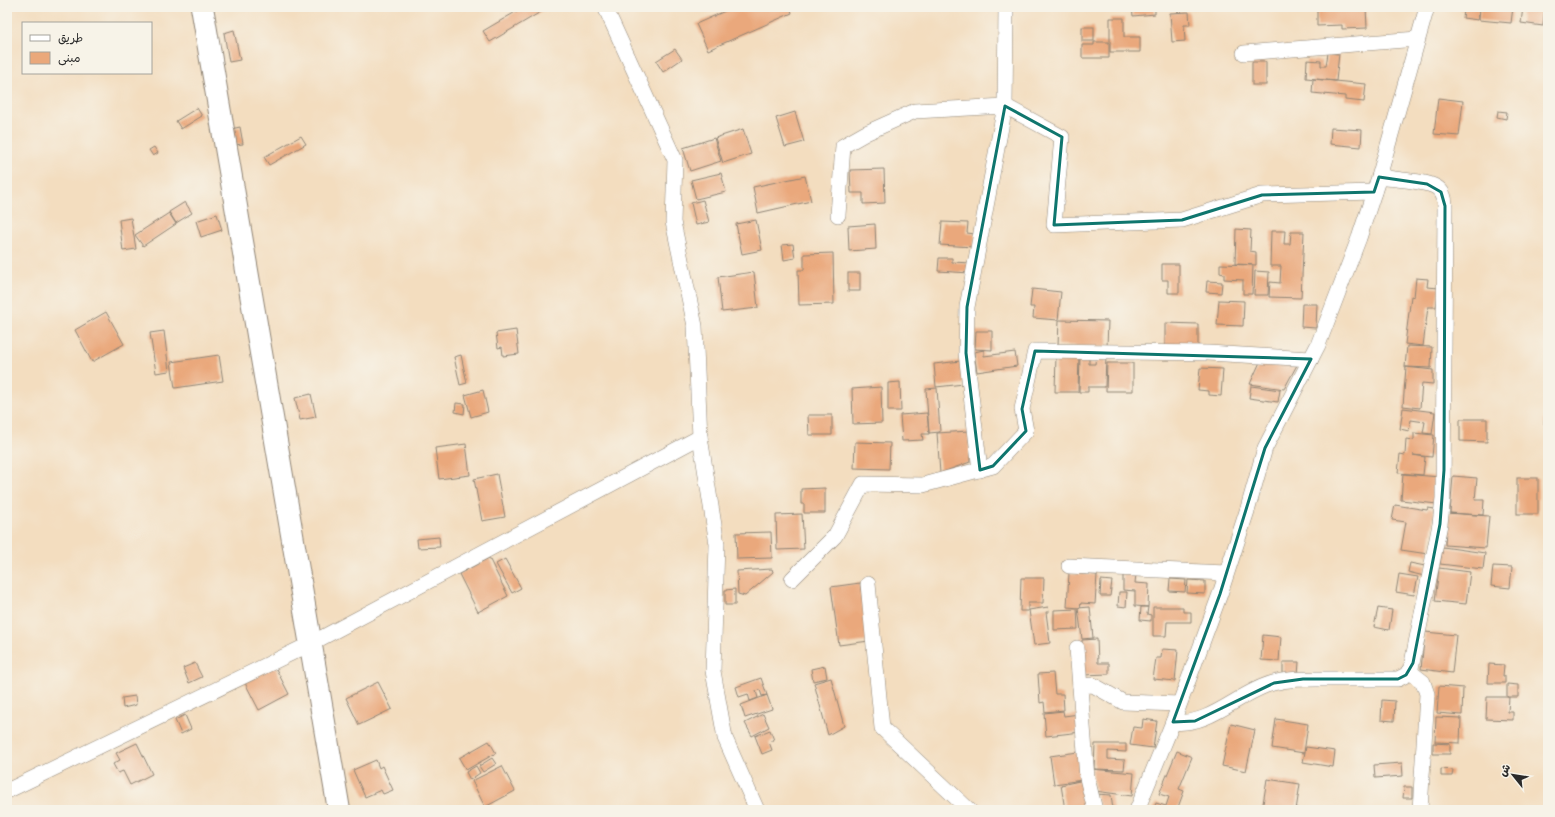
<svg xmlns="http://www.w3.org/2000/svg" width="1555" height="817" font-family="'Gochi Hand','Playpen Sans Arabic',sans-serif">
<rect width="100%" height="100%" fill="#f7f3e8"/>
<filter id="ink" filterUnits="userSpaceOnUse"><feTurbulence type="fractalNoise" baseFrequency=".025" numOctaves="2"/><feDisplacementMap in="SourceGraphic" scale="8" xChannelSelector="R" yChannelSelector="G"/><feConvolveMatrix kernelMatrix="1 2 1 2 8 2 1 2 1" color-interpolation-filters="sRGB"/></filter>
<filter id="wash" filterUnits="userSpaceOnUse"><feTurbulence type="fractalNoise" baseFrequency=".012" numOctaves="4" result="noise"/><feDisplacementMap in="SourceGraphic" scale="16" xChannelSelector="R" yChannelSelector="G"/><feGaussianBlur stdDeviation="0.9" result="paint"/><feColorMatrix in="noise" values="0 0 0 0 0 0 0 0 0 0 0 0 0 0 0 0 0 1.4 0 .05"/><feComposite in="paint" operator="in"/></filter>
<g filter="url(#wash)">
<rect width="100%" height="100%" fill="#f3ddbf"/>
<g id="blocks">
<!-- building -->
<g fill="#eaa87b">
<polygon points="524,7 549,7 490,42 483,31"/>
<polygon points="734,7 790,7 792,13 708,50 696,24"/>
<polygon points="1132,7 1155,7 1155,14 1133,16"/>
<polygon points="1366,7 1367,28 1342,29 1342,25 1317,26 1317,8"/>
<polygon points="1451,7 1479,7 1478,20 1463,18 1464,10"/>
<polygon points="1480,7 1513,7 1511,23 1479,20"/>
<polygon points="1523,7 1545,7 1543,26 1521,23"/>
<polygon points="1189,12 1190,25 1184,25 1185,41 1172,42 1170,13"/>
<polygon points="1110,18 1124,18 1124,37 1140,37 1140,52 1110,52"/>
<rect x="1082" y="27" width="12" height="14"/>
<polygon points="234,30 240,60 229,62 224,33"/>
<polygon points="1094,42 1109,42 1109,58 1082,58 1082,45 1094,45"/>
<polygon points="675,49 682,59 663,72 656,61"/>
<polygon points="1328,53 1339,54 1336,81 1306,78 1307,60 1321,61 1321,66 1326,66"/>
<rect x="1252" y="62" width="14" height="23"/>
<polygon points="1313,79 1366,84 1364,102 1345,100 1345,96 1312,93"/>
<polygon points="1438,98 1463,101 1459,136 1434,134"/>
<polygon points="197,108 202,116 181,129 176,121"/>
<polygon points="1498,111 1507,112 1506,119 1497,117"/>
<polygon points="795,112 804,142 785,147 776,118"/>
<polygon points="240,127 243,144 234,145 231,129"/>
<polygon points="1331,128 1362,130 1361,147 1330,144"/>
<polygon points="743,129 751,154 723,163 715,138"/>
<polygon points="301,136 306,144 269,165 264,157"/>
<polygon points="714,138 721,161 690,171 683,148"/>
<polygon points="154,147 158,153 153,156 149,150"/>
<polygon points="884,169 885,203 863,204 863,193 851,193 850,170"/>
<polygon points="721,173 726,192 696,199 691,180"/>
<polygon points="805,176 811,201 758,213 753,187"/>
<polygon points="703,200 709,222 696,225 691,203"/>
<polygon points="185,202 192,213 176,223 169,212"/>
<polygon points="169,213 176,224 143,246 135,235"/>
<polygon points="217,214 222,230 201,237 196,221"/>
<polygon points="131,218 136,249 123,251 119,220"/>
<polygon points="756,220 762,250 742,254 736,224"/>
<polygon points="942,222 968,223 967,233 975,234 974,247 940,245"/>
<polygon points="875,224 876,249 849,251 848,226"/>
<polygon points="1236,229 1251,230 1250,251 1256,252 1256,265 1235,264"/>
<polygon points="1271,231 1285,231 1284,244 1290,244 1291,232 1304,232 1301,298 1269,297 1270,282 1280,283 1281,266 1270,266"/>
<polygon points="793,244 795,258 784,260 782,245"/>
<polygon points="833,253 834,304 799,305 798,270 804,270 804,254"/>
<polygon points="939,258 952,258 952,262 971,263 970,273 938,271"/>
<polygon points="1162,264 1179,264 1179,293 1168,293 1168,280 1162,280"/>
<polygon points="1220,264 1253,265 1252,294 1243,294 1243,280 1224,279 1224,274 1220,273"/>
<polygon points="1255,271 1269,272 1268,295 1254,295"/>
<polygon points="754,272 758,308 722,312 718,277"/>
<rect x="848" y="273" width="12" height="18"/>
<polygon points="1416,278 1428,279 1427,287 1439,288 1436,307 1428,307 1423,346 1405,344 1411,296 1414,297"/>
<polygon points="1207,281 1222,282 1221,293 1206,292"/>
<polygon points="1032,289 1061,292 1058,320 1033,318 1034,307 1030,307"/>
<polygon points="1219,300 1244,301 1243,326 1217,325"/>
<polygon points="1302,304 1317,304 1316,328 1301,327"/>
<polygon points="106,312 124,344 92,362 75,330"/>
<polygon points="1059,320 1108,321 1107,347 1058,345"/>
<polygon points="1165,323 1198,324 1198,348 1165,347"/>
<polygon points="516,330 519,354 503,356 502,347 498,348 496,333"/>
<polygon points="164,331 169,371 156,373 150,333"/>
<polygon points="976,331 992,331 992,350 975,349"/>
<polygon points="1407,346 1432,347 1431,368 1405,367"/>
<polygon points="984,350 984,356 1015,352 1017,366 977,372 974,352"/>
<polygon points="1096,354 1106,355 1105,387 1088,387 1088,392 1079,392 1080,355 1089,355 1089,364 1095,364"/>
<polygon points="219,355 223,381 175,388 171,362"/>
<polygon points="461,355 467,383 460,385 454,357"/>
<polygon points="1056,355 1079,355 1078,392 1055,392"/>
<polygon points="1261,360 1297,365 1284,389 1250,384"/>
<polygon points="961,361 964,384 936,387 934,364"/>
<polygon points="1107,363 1133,363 1133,391 1106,391"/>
<polygon points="1406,367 1433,370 1433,384 1422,383 1420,408 1403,406"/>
<polygon points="1200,368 1223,369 1221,396 1209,395 1209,391 1198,390"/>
<polygon points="900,382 901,411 888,411 888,383"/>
<polygon points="1251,386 1280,390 1278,402 1249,398"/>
<polygon points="881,387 882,423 853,424 852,389"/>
<polygon points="937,388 940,432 929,433 926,389"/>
<polygon points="483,390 488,412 471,417 465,395"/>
<polygon points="311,394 316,417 300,420 295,398"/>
<polygon points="1547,396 1548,396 1548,424 1544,424"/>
<polygon points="456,403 465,404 464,414 455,412"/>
<polygon points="1403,408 1435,412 1432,434 1423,433 1425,422 1411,420 1409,431 1400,429"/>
<polygon points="927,413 929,434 922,434 923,440 902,441 900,415"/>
<polygon points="808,415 832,415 832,435 809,435"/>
<polygon points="1460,419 1487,419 1487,442 1460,441"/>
<polygon points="969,431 970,462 940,473 937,433"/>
<polygon points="1414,433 1434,435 1432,457 1413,455 1425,457 1423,475 1398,473 1400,454 1405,455 1406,439 1414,440"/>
<polygon points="855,442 890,443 889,469 854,468"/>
<polygon points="466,444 470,475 439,479 435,448"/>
<polygon points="497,474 505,517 482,521 474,479"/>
<polygon points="1403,474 1440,477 1437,504 1401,500"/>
<polygon points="1453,476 1477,478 1475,500 1484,500 1483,515 1450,513"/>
<rect x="1517" y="478" width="21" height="36"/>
<polygon points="825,488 825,513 804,513 804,504 801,504 801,489"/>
<polygon points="1395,505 1427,510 1428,508 1435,509 1428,554 1401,550 1406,522 1392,520"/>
<polygon points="1447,513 1489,516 1486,548 1445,545"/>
<polygon points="802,514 804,549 777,550 776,515"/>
<polygon points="771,532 772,558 737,559 736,533"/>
<polygon points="439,537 440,547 418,548 417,539"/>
<polygon points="1443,547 1485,553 1483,569 1440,564"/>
<polygon points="489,558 508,596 478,612 459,574"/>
<polygon points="505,559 521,588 512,593 496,564"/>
<polygon points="1410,563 1425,566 1424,576 1408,572"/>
<polygon points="1493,566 1512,567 1510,588 1491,586"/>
<polygon points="1439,568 1470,572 1466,604 1435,601"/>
<polygon points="772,569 773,572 745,596 738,594 737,571"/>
<polygon points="1069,573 1097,575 1095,604 1081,603 1080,608 1067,607"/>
<polygon points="1123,574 1136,574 1135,583 1149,584 1148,607 1135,606 1135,591 1123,590"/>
<polygon points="1399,574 1418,577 1414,595 1396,592"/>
<polygon points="1021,578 1044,578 1043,603 1028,603 1028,611 1020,611"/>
<polygon points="1170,579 1186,580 1185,592 1169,591"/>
<polygon points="1101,580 1112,581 1110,596 1100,596"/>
<polygon points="1188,580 1205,581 1205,594 1187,593"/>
<polygon points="860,583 869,641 839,645 831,587"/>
<polygon points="735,589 735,605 725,605 725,590"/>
<polygon points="1119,592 1127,592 1126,607 1118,606"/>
<polygon points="1048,607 1049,612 1046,612 1050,643 1034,645 1029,610"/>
<polygon points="1090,607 1093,638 1082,639 1078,608"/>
<polygon points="1141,607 1148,607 1147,614 1151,615 1151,621 1140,620"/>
<polygon points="1153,607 1183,607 1183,612 1191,612 1191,622 1167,622 1166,636 1153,636"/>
<polygon points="1378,608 1392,610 1389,630 1374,627"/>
<polygon points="1077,609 1078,629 1054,630 1054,610"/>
<polygon points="1425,632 1456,635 1452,673 1421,669"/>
<polygon points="1263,635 1281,637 1279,661 1261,660"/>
<polygon points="1097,639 1098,663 1109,663 1109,674 1083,675 1082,640"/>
<polygon points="1162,649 1178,650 1175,681 1153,679 1156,658 1161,658"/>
<polygon points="1283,662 1299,662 1298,675 1283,675"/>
<polygon points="195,663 202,677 189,683 183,668"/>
<polygon points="1489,664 1504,665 1503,676 1505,676 1505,683 1488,683"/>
<polygon points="274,665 289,694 259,710 244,681"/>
<polygon points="825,666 827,678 813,681 811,669"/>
<polygon points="1053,673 1055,694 1063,694 1064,710 1045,712 1044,702 1040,703 1038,674"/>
<polygon points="761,678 767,695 762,696 760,690 756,691 758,698 750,701 748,694 739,697 736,687"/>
<polygon points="831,678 844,726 828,735 814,683"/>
<polygon points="378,682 392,709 359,725 346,698"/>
<polygon points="1507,684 1518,685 1518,697 1507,697"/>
<polygon points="1439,686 1463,688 1462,715 1437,713"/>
<polygon points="767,695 772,709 745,718 741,705"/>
<polygon points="135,696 136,705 123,708 122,698"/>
<polygon points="1487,697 1509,697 1508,712 1513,712 1513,720 1486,719"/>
<polygon points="1382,700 1395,701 1394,721 1381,720"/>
<polygon points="1063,711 1064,716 1079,714 1081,732 1046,736 1044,713"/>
<polygon points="763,714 769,727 752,736 745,723"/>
<polygon points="185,715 191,729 181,734 175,720"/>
<polygon points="1436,717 1461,718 1460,743 1435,742"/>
<polygon points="1143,719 1157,721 1153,748 1130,745 1133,727 1142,728"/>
<polygon points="1276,719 1308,724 1304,753 1272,748"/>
<polygon points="1231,724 1255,730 1246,771 1222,766"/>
<polygon points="770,730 774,740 769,742 772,750 762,754 755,736"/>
<polygon points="489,741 496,753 466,770 459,758"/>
<polygon points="137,743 152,774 130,785 123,771 118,773 113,764 120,760 116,753"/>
<polygon points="1433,743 1450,744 1450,754 1433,754"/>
<polygon points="1095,744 1126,744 1126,752 1108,751 1108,759 1125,760 1124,770 1094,769"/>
<polygon points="1306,747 1335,751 1333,767 1303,762"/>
<polygon points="1177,751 1192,757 1179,789 1184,791 1177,810 1153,810 1156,803 1166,806 1169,797 1159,794"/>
<polygon points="1078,752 1083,780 1054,784 1050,756"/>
<polygon points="492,758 496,764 483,772 479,766"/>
<polygon points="376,760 379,768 382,766 393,790 383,794 381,790 365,797 353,770"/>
<polygon points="1402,763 1403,776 1375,778 1374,765"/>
<polygon points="476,766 480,773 470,780 466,772"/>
<polygon points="502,766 515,791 485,807 472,781"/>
<polygon points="1092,769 1134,773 1132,796 1095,791"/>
<polygon points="1441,769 1453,770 1452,776 1441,776"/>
<polygon points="1267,779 1300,784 1296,810 1262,810"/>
<polygon points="1084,780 1090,810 1065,810 1061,785"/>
<polygon points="1404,787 1412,787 1412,798 1403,798"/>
<polygon points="1096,794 1111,795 1113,810 1101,810"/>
</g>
</g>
</g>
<g filter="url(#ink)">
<use href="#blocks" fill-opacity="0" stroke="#8f8475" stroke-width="1"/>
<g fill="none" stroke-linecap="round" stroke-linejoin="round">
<!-- street casing -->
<g stroke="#8f8475" stroke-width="16">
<g id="street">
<polyline points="605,7 675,160 673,222 695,326 700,437 717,544 713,671 725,738 757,810"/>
<polyline points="1244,53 1417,39"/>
<polyline points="838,215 843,146 866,133 915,111 1005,106 1062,137 1054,225 1182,220 1262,195 1374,192"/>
<polyline points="980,470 966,353 967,307 1005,106 1006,7"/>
<polyline points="1069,566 1226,573"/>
<polyline points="792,579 835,536 863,484 923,485 993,466 1026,431 1022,409 1035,351 1208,353 1311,359"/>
<polyline points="868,584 882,728 969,810"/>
<polyline points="1077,648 1087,778 1095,810"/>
<polyline points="1409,671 1423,682 1427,694 1420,810"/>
<polyline points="1080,686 1093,685 1123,702 1179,704"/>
<path d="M1173,722c37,5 66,-30 100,-39 19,-5 38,-4 58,-4 22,0 44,0 67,0l8,-4 5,-7 29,-144 3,-26 2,-292c0,-8 -2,-15 -9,-19 -10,-6 -44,-8 -57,-10"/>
<polyline points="7,791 310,644 700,437"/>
<polyline points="1137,810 1173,722 1220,594 1248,508 1265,448 1318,345 1359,238 1379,177 1427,7"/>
</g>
</g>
<!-- secondary casing -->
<g stroke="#8f8475" stroke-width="24">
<polyline id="secondary" points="202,7 339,810"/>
</g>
<!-- street -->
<use href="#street" stroke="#fff" stroke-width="15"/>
<!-- secondary -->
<use href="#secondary" stroke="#fff" stroke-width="22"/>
</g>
</g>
<!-- marked area -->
<path fill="none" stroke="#0f766e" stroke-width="3" stroke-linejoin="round" d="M1005,106l57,31 -8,88 128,-5 80,-25 112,-3 5,-15 48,7 14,8 4,14 -1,264 -4,54 -27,139 -7,12 -8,4h-95l-29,4 -79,38 -22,1 47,-128 45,-146 46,-89 -276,-8 -13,58 4,22 -33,35 -13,4 -14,-117 1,-46z"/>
<!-- margin -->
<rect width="1555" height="817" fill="none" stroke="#f7f3e8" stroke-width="24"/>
<!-- legend -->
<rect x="22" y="22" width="130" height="52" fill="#f7f3e8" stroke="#a5a39c"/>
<rect x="30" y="35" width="20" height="6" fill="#ffffff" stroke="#a5a39c"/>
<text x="58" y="42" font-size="12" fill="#2b2b2b">طريق</text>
<rect x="30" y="52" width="20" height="12" fill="#eaa87b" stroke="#a5a39c"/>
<text x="58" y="62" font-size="12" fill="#2b2b2b">مبنى</text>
<!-- north arrow -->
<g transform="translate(1513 775) rotate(300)" stroke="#f7f3e8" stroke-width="3" paint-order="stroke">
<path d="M0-3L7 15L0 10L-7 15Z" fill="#2b2b2b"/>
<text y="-6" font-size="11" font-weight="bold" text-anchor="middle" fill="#2b2b2b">ش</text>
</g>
</svg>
